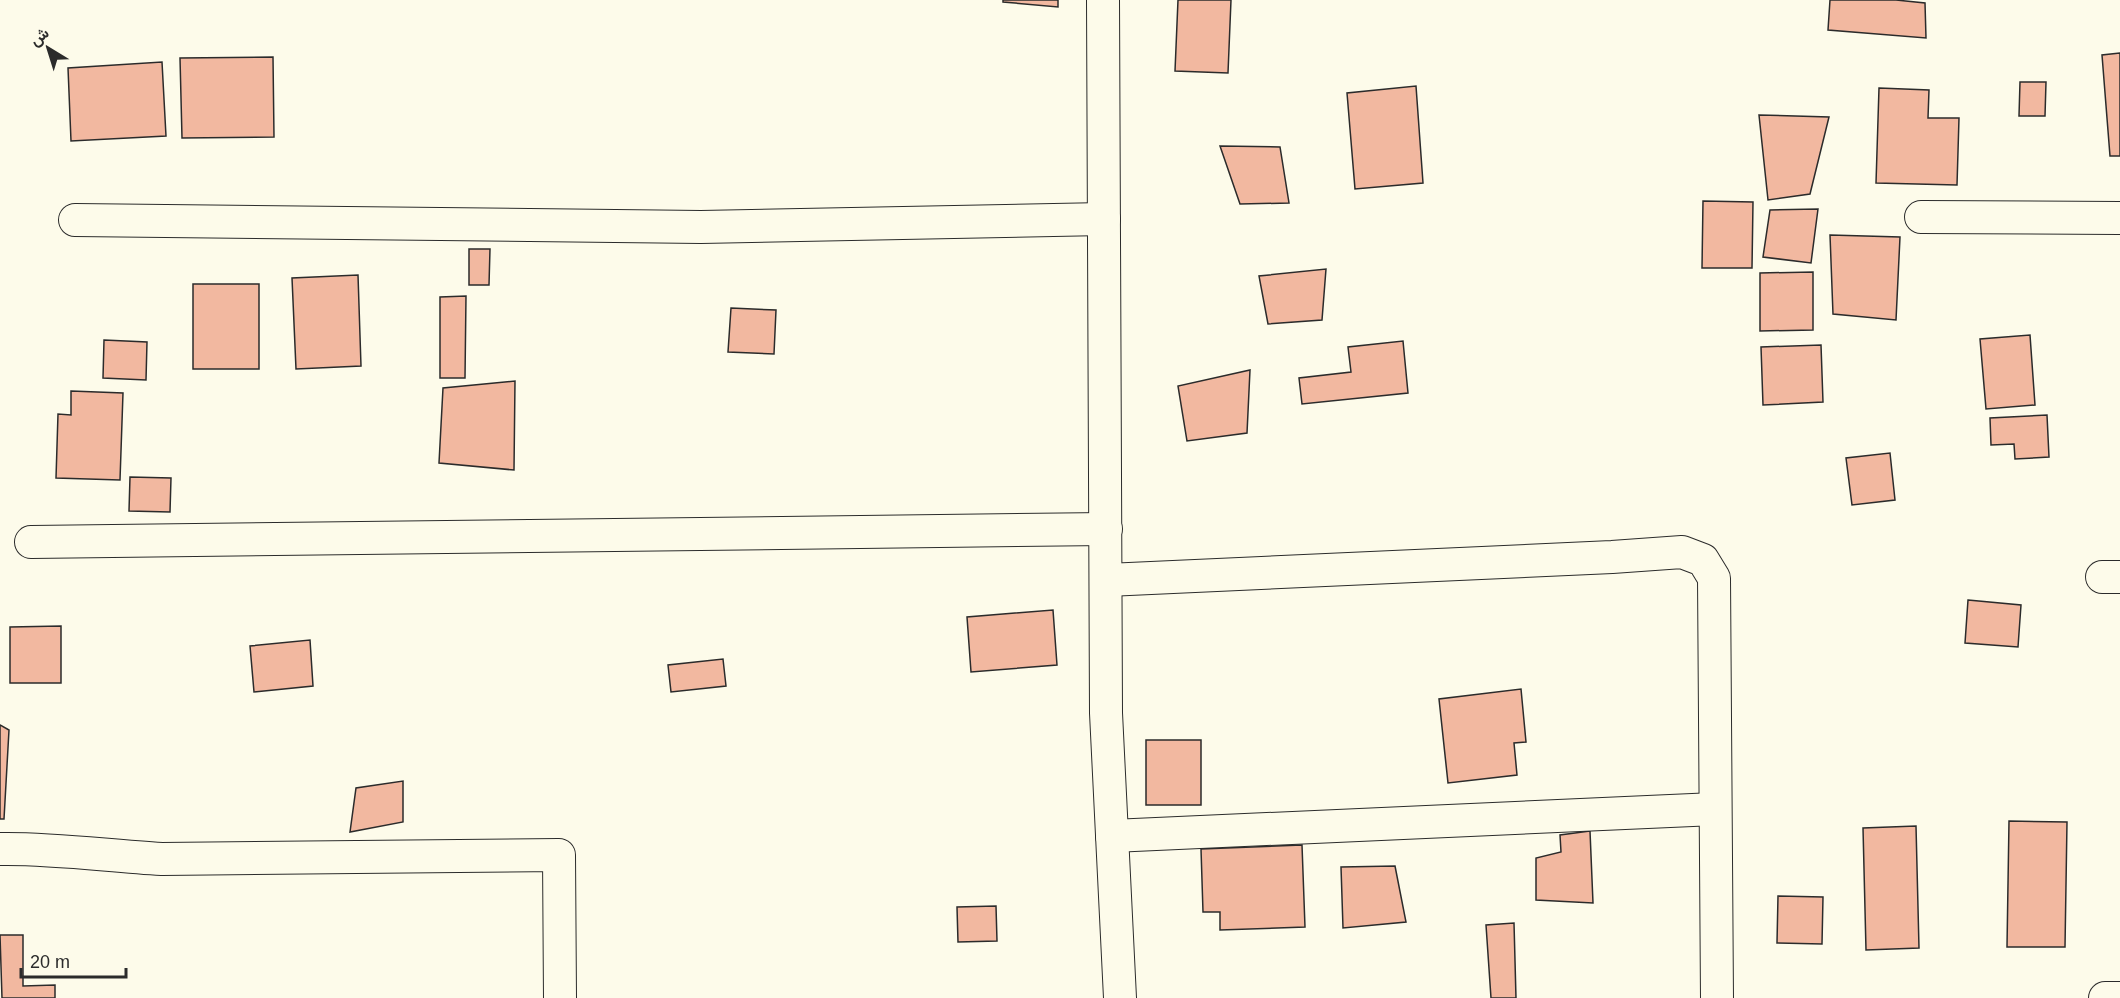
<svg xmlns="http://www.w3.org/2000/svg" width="2120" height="998" font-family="Arial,Vazirmatn,sans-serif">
<rect width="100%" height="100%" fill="#fdfbea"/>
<!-- building -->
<g fill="#f2b8a0" stroke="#2b2b2b" stroke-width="1.5">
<polygon points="1003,0 1058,0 1058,7 1003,2"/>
<polygon points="1178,0 1231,0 1228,73 1175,71"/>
<polygon points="1830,0 1896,0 1925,3 1926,38 1828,30"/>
<polygon points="2120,53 2120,156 2110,156 2102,55"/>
<polygon points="273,57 274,137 182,138 180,58"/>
<polygon points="162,62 166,136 71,141 68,68"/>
<polygon points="2020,82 2046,82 2045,116 2019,116"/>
<polygon points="1416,86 1423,183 1355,189 1347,93"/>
<polygon points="1879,88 1929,90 1928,118 1959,118 1957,185 1876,183"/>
<polygon points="1759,115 1829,117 1810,194 1768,200"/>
<polygon points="1220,146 1280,147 1289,203 1240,204"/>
<polygon points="1703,201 1753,202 1752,268 1702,268"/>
<polygon points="1818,209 1811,263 1763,257 1770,210"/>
<polygon points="1830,235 1900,237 1896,320 1833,314"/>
<polygon points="469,249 490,249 489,285 469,285"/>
<polygon points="1326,269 1322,320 1268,324 1259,276"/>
<polygon points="1813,272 1813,330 1760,331 1760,273"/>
<polygon points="358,275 361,366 296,369 292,278"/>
<rect x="193" y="284" width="66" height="85"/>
<polygon points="466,296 465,378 440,378 440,297"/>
<polygon points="731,308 776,310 774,354 728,352"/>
<polygon points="2030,335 2035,405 1986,409 1980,339"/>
<polygon points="104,340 147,342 146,380 103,378"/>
<polygon points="1403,341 1408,393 1302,404 1299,378 1351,372 1348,347"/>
<polygon points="1821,345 1823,402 1763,405 1761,347"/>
<polygon points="1250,370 1247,433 1187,441 1178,386"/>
<polygon points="515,381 514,470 439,463 443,388"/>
<polygon points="71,391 123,393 120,480 56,478 58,414 71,415"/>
<polygon points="2047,415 2049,457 2015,459 2014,444 1991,445 1990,418"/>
<polygon points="1890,453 1895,500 1852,505 1846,458"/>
<polygon points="130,477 171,478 170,512 129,511"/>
<polygon points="1968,600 2021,605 2018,647 1965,643"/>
<polygon points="1053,610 1057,665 971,672 967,617"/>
<polygon points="61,626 61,683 10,683 10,627"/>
<polygon points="310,640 313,686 254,692 250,646"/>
<polygon points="723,659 726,686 671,692 668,665"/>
<polygon points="1521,689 1526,742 1514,743 1517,775 1448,783 1439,699"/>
<polygon points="0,725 9,730 4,819 0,819"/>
<rect x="1146" y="740" width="55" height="65"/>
<polygon points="403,781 403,822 350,832 356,788"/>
<polygon points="2009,821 2067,822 2065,947 2007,947"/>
<polygon points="1916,826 1919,948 1866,950 1863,828"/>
<polygon points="1590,831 1593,903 1536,900 1536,858 1561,852 1560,835"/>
<polygon points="1302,845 1305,927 1220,930 1220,912 1203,912 1201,849"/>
<polygon points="1395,866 1406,922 1343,928 1341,867"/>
<polygon points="1778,896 1823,897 1822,944 1777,943"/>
<polygon points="996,906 997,941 958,942 957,907"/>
<polygon points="1514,923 1516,998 1491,998 1486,925"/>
<polygon points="0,935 23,935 23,986 55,985 55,998 2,998"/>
</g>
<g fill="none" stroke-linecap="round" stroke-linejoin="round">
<!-- minor casing -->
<g stroke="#2b2b2b" stroke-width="34">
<g id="minor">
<polyline points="1103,0 1106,713 1120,998"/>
<polyline points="1921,217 2120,218"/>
<polyline points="75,220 701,227 1104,219"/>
<polyline points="31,542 1106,529"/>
<polyline points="2102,577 2120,577"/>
<polyline points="1107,580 1612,557 1682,552 1703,560 1714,578 1717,998"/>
<polyline points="1112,836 1715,809"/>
<path d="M0,849c54,-1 108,7 162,10l397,-4 1,143"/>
<polyline points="2105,998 2120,998"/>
</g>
</g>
<!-- minor -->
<use href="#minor" stroke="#fdfbea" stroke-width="32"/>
</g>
<!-- north arrow -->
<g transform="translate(48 48) rotate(322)" stroke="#fdfbea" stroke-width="4.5" paint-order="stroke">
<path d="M0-4.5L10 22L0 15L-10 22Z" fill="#2b2b2b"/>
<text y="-9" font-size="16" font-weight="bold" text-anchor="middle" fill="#2b2b2b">ش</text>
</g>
<!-- scale -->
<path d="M21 968v9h105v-9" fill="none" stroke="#2b2b2b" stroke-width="3"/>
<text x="30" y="968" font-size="18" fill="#2b2b2b" stroke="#fdfbea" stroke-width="4.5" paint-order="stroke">20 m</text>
</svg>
